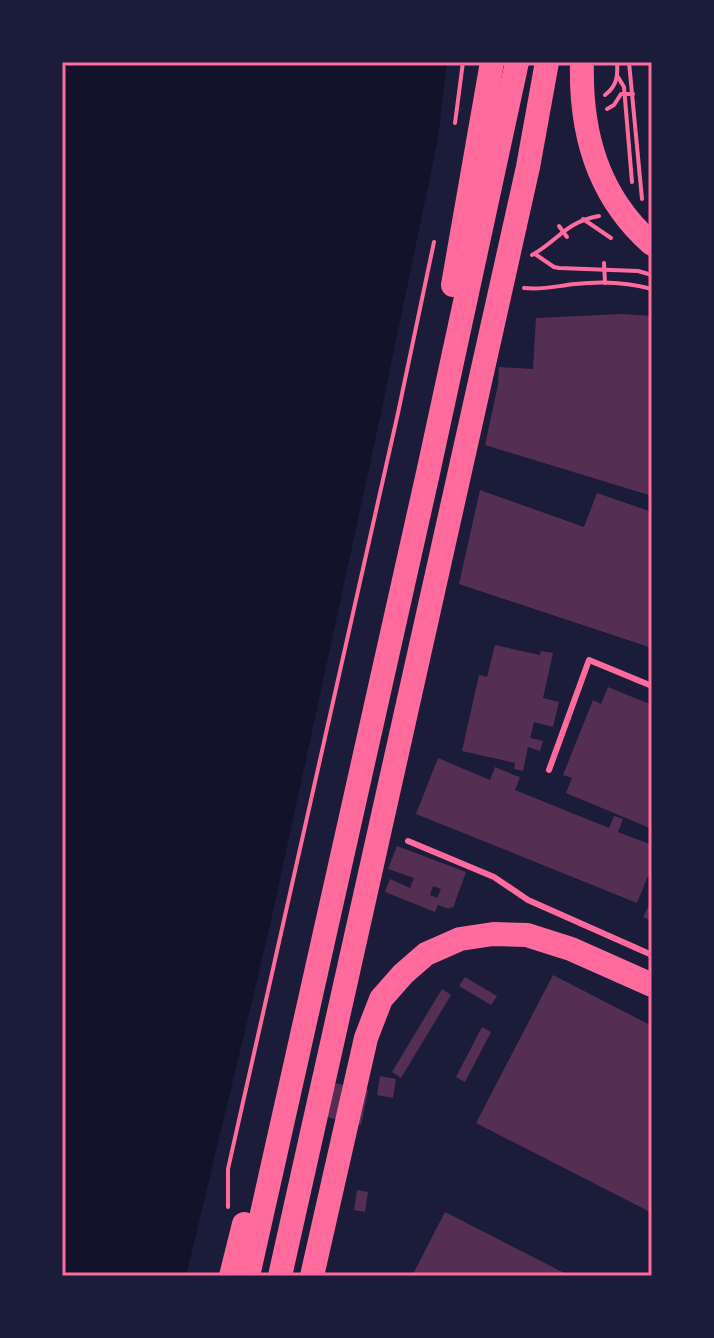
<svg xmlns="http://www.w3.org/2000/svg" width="714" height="1338" font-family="'Exo 2',sans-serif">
<rect width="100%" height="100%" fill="#1b1b3a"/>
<!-- water -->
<polygon fill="#12122b" points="62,62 447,62 438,138 381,413 269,930 186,1276 62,1276"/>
<!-- building -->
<g fill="#542f53" fill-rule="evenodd">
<polygon points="622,314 652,316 652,496 485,445 498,385 499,367 533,369 536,318"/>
<polygon points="480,490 584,527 597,493 652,512 652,648 459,584"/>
<polygon points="495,645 540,655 541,651 553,653 543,698 559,702 553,727 534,722 530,738 543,741 540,751 528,747 523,771 514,769 515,763 462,751 479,675 487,677"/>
<polygon points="608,687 652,705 652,829 566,793 572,778 563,775 593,700 601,704"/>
<polygon points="438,758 490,780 495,767 514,775 520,777 515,790 609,828 614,816 623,819 618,832 652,845 652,866 637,903 416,814"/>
<path d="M397,846l69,26 -13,36 -3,-1 -1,2 -11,-4 -3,7 -50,-20 5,-13 20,9 4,-10 -26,-9zM433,886l8,3 -4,9 -7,-3z"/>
<polygon points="652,899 652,921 643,917"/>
<polygon points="553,975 652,1026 652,1213 476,1123"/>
<polygon points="465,977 497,996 491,1005 459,986"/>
<polygon points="442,989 451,995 401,1078 392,1072"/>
<polygon points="482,1027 491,1032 465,1082 456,1077"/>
<polygon points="380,1076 396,1079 393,1098 377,1095"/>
<polygon points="334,1083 368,1090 361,1125 327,1117"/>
<polygon points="357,1190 368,1192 365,1212 354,1210"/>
<polygon points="445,1212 570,1276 412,1276"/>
</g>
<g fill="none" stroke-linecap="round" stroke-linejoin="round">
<!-- path -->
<g stroke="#ff6b9d" stroke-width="4">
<polyline points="629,62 642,199"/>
<polyline points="618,77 624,87 632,182"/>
<path d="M605,95c12,-9 13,-19 12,-33"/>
<polyline points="607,109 614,105 621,94 633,94"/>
<polyline points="455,123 463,62"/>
<polyline points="583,219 611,238"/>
<polyline points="559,226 567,237"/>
<polyline points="535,254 554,267 559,268 638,271 652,275"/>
<path d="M532,255c26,-14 33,-33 67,-39"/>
<polyline points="604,263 605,283"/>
<path d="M524,288c20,2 32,-2 51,-4 26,-3 52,-2 77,5"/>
<polyline points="228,1207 228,1169 398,413 434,242"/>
</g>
<!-- service -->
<g stroke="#ff6b9d" stroke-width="6">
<polyline points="549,770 589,660 652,686"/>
<polyline points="408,841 494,877 528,900 652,955"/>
</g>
<!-- motorway -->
<g stroke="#ff6b9d" stroke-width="24">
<path d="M582,62c-2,70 15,134 70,182"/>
<polyline points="453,285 492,62"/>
<polyline points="231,1276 244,1224"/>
<polyline points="248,1276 428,473 517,62"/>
<polyline points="280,1276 528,167 547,62"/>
<polyline points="312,1276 366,1038 381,999 403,974 426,954 460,939 493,934 527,935 571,949 652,985"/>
</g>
</g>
<!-- border -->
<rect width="714" height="1338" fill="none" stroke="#1b1b3a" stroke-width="128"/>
<rect x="64" y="64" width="586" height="1210" fill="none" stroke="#ff6b9d" stroke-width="3"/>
</svg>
